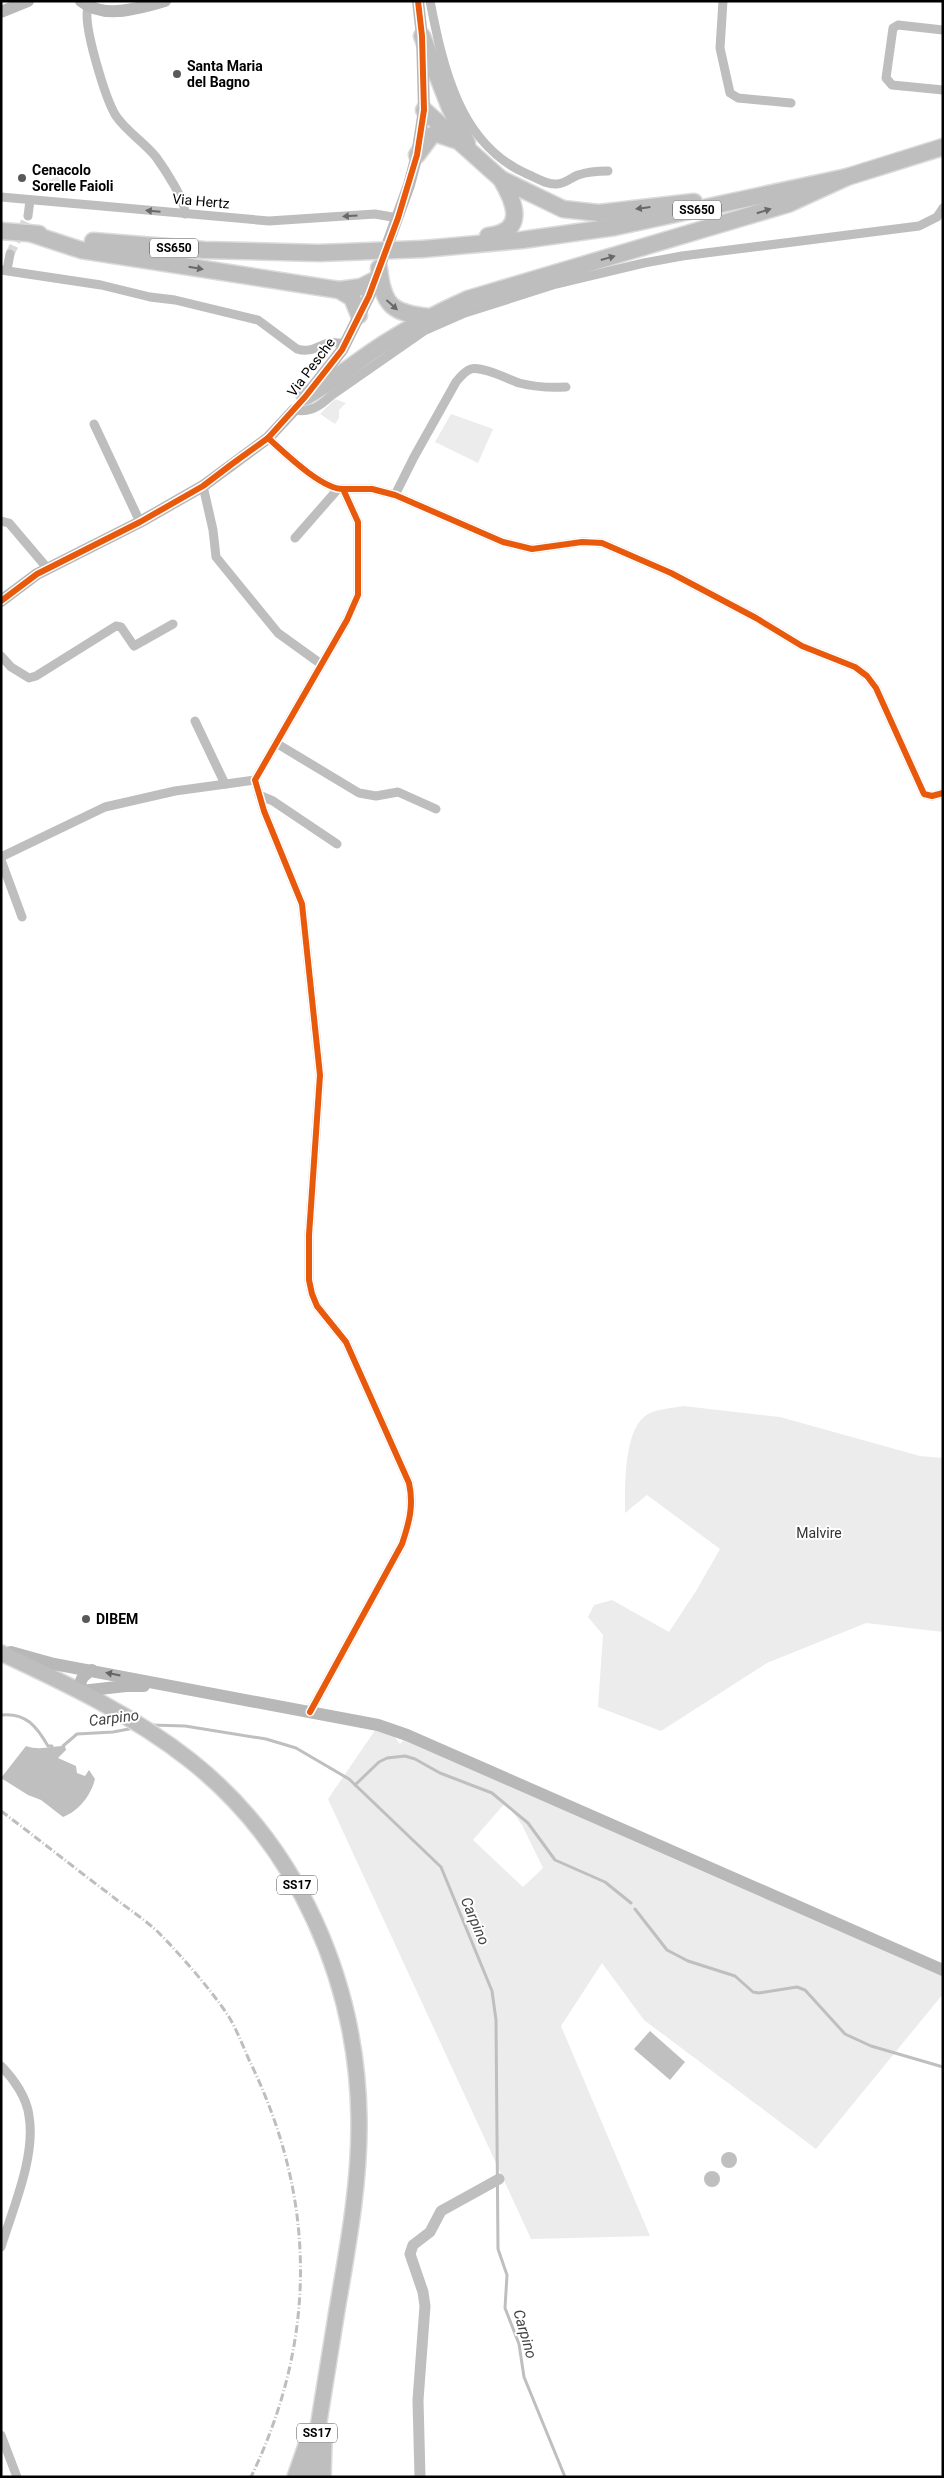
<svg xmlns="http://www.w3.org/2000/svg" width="944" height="2478" font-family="Roboto,sans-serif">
<rect width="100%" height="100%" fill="#fff"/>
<!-- green -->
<g fill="#ececec" fill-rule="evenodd">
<polygon points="58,176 62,185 44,193 40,184"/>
<polygon points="335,399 346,403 339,410 339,418 335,424 320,414"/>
<polygon points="451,414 493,429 478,463 435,442"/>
<path d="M683,1406l97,11 140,39 23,2v174l-77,-9 -99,40 -106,68 -63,-24 5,-72 -15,-18 6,-12 18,-5 57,32 27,-41 24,-42 -73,-54 -22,18c0,-25 -2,-85 23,-99 9,-5 25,-6 35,-8z"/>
<path d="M378,1726l11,3 11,15 7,-9 536,235v24l-127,155 -172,-129 -42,-57 -41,63 89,210 -119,3 -203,-440zM506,1802l16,23 21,43 -20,19 -50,-47z"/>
</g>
<!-- water -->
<g fill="#bfbfbf">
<path d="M26,1746c13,5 26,0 39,0l1,4 -8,8 18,8 1,7 8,3 4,-6 6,9c-4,16 -16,32 -32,38l-22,-17 -13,-5 -27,-17z"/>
<polygon points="650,2031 685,2062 670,2080 634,2049"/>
<circle cx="729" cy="2160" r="8"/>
<circle cx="712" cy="2179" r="8"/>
</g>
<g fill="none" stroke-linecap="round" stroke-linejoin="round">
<!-- stream -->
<g stroke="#bfbfbf" stroke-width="3">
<path d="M1,1715c25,-3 36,12 47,31h4"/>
<polyline points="151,1725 185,1726 266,1739 296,1748 349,1779 441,1867 492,1991 496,2020 498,2249 507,2275 505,2308 519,2344 524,2377 565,2477"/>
<polyline points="63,1746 77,1734 113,1732 134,1728"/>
<polyline points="355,1785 379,1762 387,1758 405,1756 415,1759 440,1773 492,1793 528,1823 555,1860 605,1882 631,1903"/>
<polyline points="635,1909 667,1950 688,1961 735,1976 753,1992 759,1993 797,1987 805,1990 845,2034 871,2046 943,2067"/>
</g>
<!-- canal -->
<polyline stroke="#bfbfbf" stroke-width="11" points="420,2477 418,2400 425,2306 423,2292 410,2254 413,2245 430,2232 441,2211 499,2179"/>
<!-- street-tunnel -->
<polyline stroke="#d9d9d9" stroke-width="9" stroke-dasharray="9 4.5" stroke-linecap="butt" points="10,254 28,216"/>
<!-- primary casing -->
<g stroke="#dbdbdb" stroke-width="18">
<g id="primary">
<path d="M1,1653c66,31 132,62 190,108 107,85 166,220 168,357 1,64 -11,128 -22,192 -9,55 -18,111 -27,167"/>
<polyline points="295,2477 310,2434"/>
<polyline points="323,2477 324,2441"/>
</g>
</g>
<!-- highway casing -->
<g stroke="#dbdbdb" stroke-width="19">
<g id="highway">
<polyline points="422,36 450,108 467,143"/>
<polyline points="424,110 501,179 563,209 599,213 694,202"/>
<polyline points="417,155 432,135 437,134 455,140"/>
<polyline points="1,231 39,234"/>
<polyline points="29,233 81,250 339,290 361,287 375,280"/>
<path d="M488,236c39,-5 27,-33 13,-57"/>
<polyline points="93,241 204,250 319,253"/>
<polyline points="423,249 522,240 615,227 847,177 943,147"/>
<path d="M379,268c4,38 13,45 50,49"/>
<polyline points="339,290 352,298 359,315"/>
<path d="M305,397c29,-16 53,-37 80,-54 27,-17 54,-31 83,-44l320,-95 59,-27"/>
</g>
</g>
<!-- street -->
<g stroke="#bebebe" stroke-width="9">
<path d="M430,1c13,66 29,142 95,172 10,4 21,12 32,11 8,0 13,-6 21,-9 9,-3 20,-4 30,-4"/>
<polyline points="723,1 720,48 730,93 738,98 791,103"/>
<path d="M88,7c-6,17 18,93 28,109 11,16 28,26 40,41 8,11 30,44 29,57"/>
<polyline points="943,30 898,25 893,28 886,78 892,85 943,90"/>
<polyline points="1,197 269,221 375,214 398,218"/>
<polyline points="28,216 30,200"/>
<path d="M1,270l100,15 49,12 25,3 83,20 39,29c13,4 19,-2 31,-6 5,-1 12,0 17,1"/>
<polyline points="7,270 10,254"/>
<path d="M294,410c17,3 26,-4 38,-15l92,-64 41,-18 91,-29 88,-21 38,-7 237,-30 18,-9 6,-9"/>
<polyline points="94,424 140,522"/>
<path d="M268,438c16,14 53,51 75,51l15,33v73l-11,25 -92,160 9,31 38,93 18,171 -11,160v45l3,14 5,12 29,36 63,141c5,23 0,40 -7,61l-92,168"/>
<polyline points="203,486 213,530 216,557 278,633 321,664"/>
<polyline points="343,489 372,489 395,495 503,542 532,549 582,542 602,543 671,573 756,618 802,646 855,667 867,676 876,688 924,794 932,796 943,793"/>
<path d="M395,495l19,-38 42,-75c4,-5 9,-11 15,-13 11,-3 37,10 48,14 16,4 31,5 47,4"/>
<polyline points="1,521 9,523 48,569"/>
<polyline points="295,538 338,489"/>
<polyline points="1,656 11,667 29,678 36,676 116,626 121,627 134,646 173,624"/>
<polyline points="195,721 225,784"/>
<polyline points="276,743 359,793 376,796 398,792 436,809"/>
<polyline points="259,795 273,801 337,844"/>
<polyline points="1,857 105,807 175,791 255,780"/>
<polyline points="1,860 22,917"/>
<path d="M1,2066c13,13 26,32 28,50 7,40 -16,92 -28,131"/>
<polyline points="1,2435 17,2477"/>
</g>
<!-- secondary -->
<g stroke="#b8b8b8" stroke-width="12">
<path d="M81,1c24,19 57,7 84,0"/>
<polyline points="1,12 28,1"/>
<polyline points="309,392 342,350 369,296 409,185 417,155 424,110 422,36 418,1"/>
<polyline points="1,601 37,574 140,522 203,486 268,438 294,410"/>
<polyline points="11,1652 54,1664 378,1725 407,1735 943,1970"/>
<path d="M92,1670c-10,6 -13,10 -11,21l45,-5h18"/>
</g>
<!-- primary -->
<use href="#primary" stroke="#bebebe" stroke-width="15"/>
<!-- highway -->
<use href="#highway" stroke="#bebebe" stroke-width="16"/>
<!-- rail -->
<path stroke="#bebebe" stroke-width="3" stroke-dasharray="8 2.5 1 2.5" stroke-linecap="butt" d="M1,1811c36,27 71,55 107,82 16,13 35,25 50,39 22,22 55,60 71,85 9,15 15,32 22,47 66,137 66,276 0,413"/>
<!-- highway-bridge casing -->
<g stroke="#dbdbdb" stroke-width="19" stroke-linecap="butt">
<polyline id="highway-bridge" points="319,253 423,249"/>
</g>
<!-- highway-bridge -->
<use href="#highway-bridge" stroke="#bebebe" stroke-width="16"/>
<!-- cycleway casing -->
<g stroke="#fff" stroke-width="9">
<g id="cycleway">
<path d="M268,438c16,14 53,51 75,51l15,33v73l-11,25 -92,160 9,31 38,93 18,171 -11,160v45l3,14 5,12 29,36 63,141c5,23 0,40 -7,61l-92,168"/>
<polyline points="343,489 372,489 395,495 503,542 532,549 582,542 602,543 671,573 756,618 802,646 855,667 867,676 876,688 924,794 932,796 943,793"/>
<polyline points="1,601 37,574 140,522 203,486 232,464 268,438 305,397 342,350 369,296 398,218 417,155 424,110 422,36 418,1"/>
</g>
</g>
<!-- cycleway -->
<use href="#cycleway" stroke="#e8590c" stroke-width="6"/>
</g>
<!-- one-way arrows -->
<defs><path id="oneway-solid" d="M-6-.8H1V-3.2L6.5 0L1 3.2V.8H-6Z" transform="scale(1.25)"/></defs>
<g fill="#686868">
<use href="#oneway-solid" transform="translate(643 208) rotate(173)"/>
<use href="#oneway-solid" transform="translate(153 211) rotate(-175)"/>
<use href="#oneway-solid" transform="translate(764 211) rotate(-17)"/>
<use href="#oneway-solid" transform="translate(350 216) rotate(176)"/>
<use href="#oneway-solid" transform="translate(608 258) rotate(-16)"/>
<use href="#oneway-solid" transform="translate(196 268) rotate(10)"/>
<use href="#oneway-solid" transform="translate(392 305) rotate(42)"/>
</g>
<use fill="#656565" href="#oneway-solid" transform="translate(113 1674) rotate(-169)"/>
<!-- markers -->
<g fill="#595959" stroke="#fff" stroke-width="2">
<circle cx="177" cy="74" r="5"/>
<circle cx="22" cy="178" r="5"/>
<circle cx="86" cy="1619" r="5"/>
</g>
<g text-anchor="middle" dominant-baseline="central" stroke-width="4" stroke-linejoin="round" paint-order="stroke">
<!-- shield labels -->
<g fill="#fff" stroke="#4c4c4c" stroke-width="1">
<rect x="673" y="200.5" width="48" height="19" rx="4"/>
<rect x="150" y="238.5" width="48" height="19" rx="4"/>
<rect x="277" y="1875.5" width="40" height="19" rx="4"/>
<rect x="297" y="2423.5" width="40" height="19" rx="4"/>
</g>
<g font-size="12" font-weight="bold" fill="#000">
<text x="697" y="210">SS650</text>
<text x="174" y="248">SS650</text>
<text x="297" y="1885">SS17</text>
<text x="317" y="2433">SS17</text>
</g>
<!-- poi labels -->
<g font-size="14" font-weight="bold" fill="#000" stroke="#fff" text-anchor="start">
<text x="187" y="66">Santa Maria<tspan x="187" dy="16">del Bagno</tspan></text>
<text x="32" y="170">Cenacolo<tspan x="32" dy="16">Sorelle Faioli</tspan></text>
<text x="96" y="1619">DIBEM</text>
</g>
<!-- street labels -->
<g font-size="14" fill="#000" stroke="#fff">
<text transform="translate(201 201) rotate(5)">Via Hertz</text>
<text transform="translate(311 367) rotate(-53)">Via Pesche</text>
</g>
<!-- park labels -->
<g font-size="14" fill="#333" stroke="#fff">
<text x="819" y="1533">Malvire</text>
</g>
<!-- water labels -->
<g font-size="15" font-style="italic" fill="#444" stroke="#fff">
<text transform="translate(114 1718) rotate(-7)">Carpino</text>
<text transform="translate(475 1921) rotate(67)">Carpino</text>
<text transform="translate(525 2334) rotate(74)">Carpino</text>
</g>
</g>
<!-- border -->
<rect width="944" height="2478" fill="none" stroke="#000000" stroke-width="5"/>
</svg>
